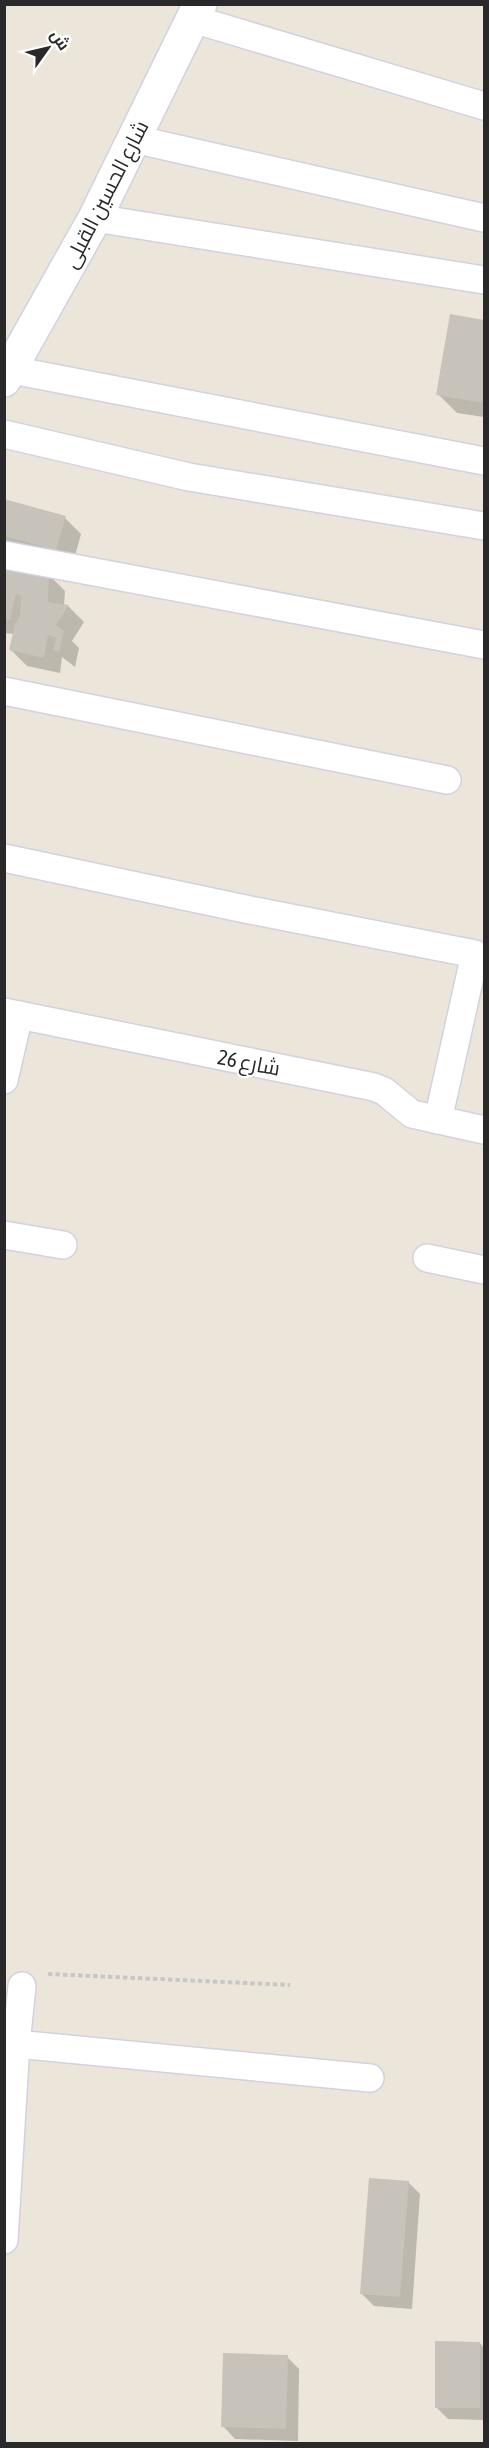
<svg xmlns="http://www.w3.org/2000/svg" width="489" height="2448" font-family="'Asap Condensed',Cairo,sans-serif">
<rect width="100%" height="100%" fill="#ece6da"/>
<!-- shadow -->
<g fill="#0003">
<polygon points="451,316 484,322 484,417 457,413 438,394"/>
<polygon points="4,501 65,518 81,534 72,566 4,563"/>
<polygon points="4,566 48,574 65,591 64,606 68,606 84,622 72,641 79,648 75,667 62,657 60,673 27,666 10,649 14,634 4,633"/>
<polygon points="408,2182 420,2194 412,2309 374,2306 362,2294"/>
<polygon points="480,2343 484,2348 484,2420 448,2419 436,2407"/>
<polygon points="287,2357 299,2369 298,2441 235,2439 223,2426"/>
</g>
<!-- building -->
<g fill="#c7c2ba">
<polygon points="450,314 484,320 484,403 436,395"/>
<polygon points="4,499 66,516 56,550 4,536"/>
<polygon points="4,564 49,573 48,602 69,605 56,625 64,631 59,652 53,650 56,638 48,635 44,658 9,650 15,624 20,616 21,596 16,594 10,620 4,619"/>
<polygon points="369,2178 409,2181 400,2297 360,2294"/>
<polygon points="435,2341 480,2342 480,2408 435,2408"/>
<polygon points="223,2353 288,2355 286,2429 221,2427"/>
</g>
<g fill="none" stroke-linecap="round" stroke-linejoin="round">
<!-- street casing -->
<g stroke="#d0d2e2" stroke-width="30">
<g id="street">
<polyline points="193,19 484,106"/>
<polyline points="134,139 484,218"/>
<polyline points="95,218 484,280"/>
<polyline points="12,370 484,461"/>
<polyline points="4,434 189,477 484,526"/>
<polyline points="4,555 484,645"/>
<polyline points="4,691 447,780"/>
<polyline points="4,858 245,909 475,954 438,1120"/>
<polyline points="4,1012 374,1087 384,1091 412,1114 484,1130"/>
<polyline points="4,1080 19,1015"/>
<polyline points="4,1235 63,1245"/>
<polyline points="427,1258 484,1270"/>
<polyline points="16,2044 370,2078"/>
<polyline points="4,2240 16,2044 22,1986"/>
</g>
</g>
<!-- secondary casing -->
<g stroke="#d0d2e2" stroke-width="36">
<polyline id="secondary" points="4,380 95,218 200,4"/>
</g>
<!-- path -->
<polyline stroke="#c7c7c7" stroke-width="4" stroke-dasharray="4.5 3" stroke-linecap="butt" points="48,1974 290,1985"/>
<!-- street -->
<use href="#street" stroke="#fff" stroke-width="27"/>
<!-- secondary -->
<use href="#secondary" stroke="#fff" stroke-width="33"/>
</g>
<g text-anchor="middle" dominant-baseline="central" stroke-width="4.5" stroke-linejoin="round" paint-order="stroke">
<!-- street labels -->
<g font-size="21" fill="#292929" stroke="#fff">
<text transform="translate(105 194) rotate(-63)">شارع الحسين القبلى</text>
<text transform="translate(249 1062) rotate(11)">شارع 26</text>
</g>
</g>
<!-- border -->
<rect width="489" height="2448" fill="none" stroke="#292929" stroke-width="12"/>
<!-- north arrow -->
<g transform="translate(48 48) rotate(56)" stroke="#ffffff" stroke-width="4.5" paint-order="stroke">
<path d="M0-4.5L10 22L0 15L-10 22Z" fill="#292929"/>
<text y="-9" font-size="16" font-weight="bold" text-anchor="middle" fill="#292929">ش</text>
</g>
</svg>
